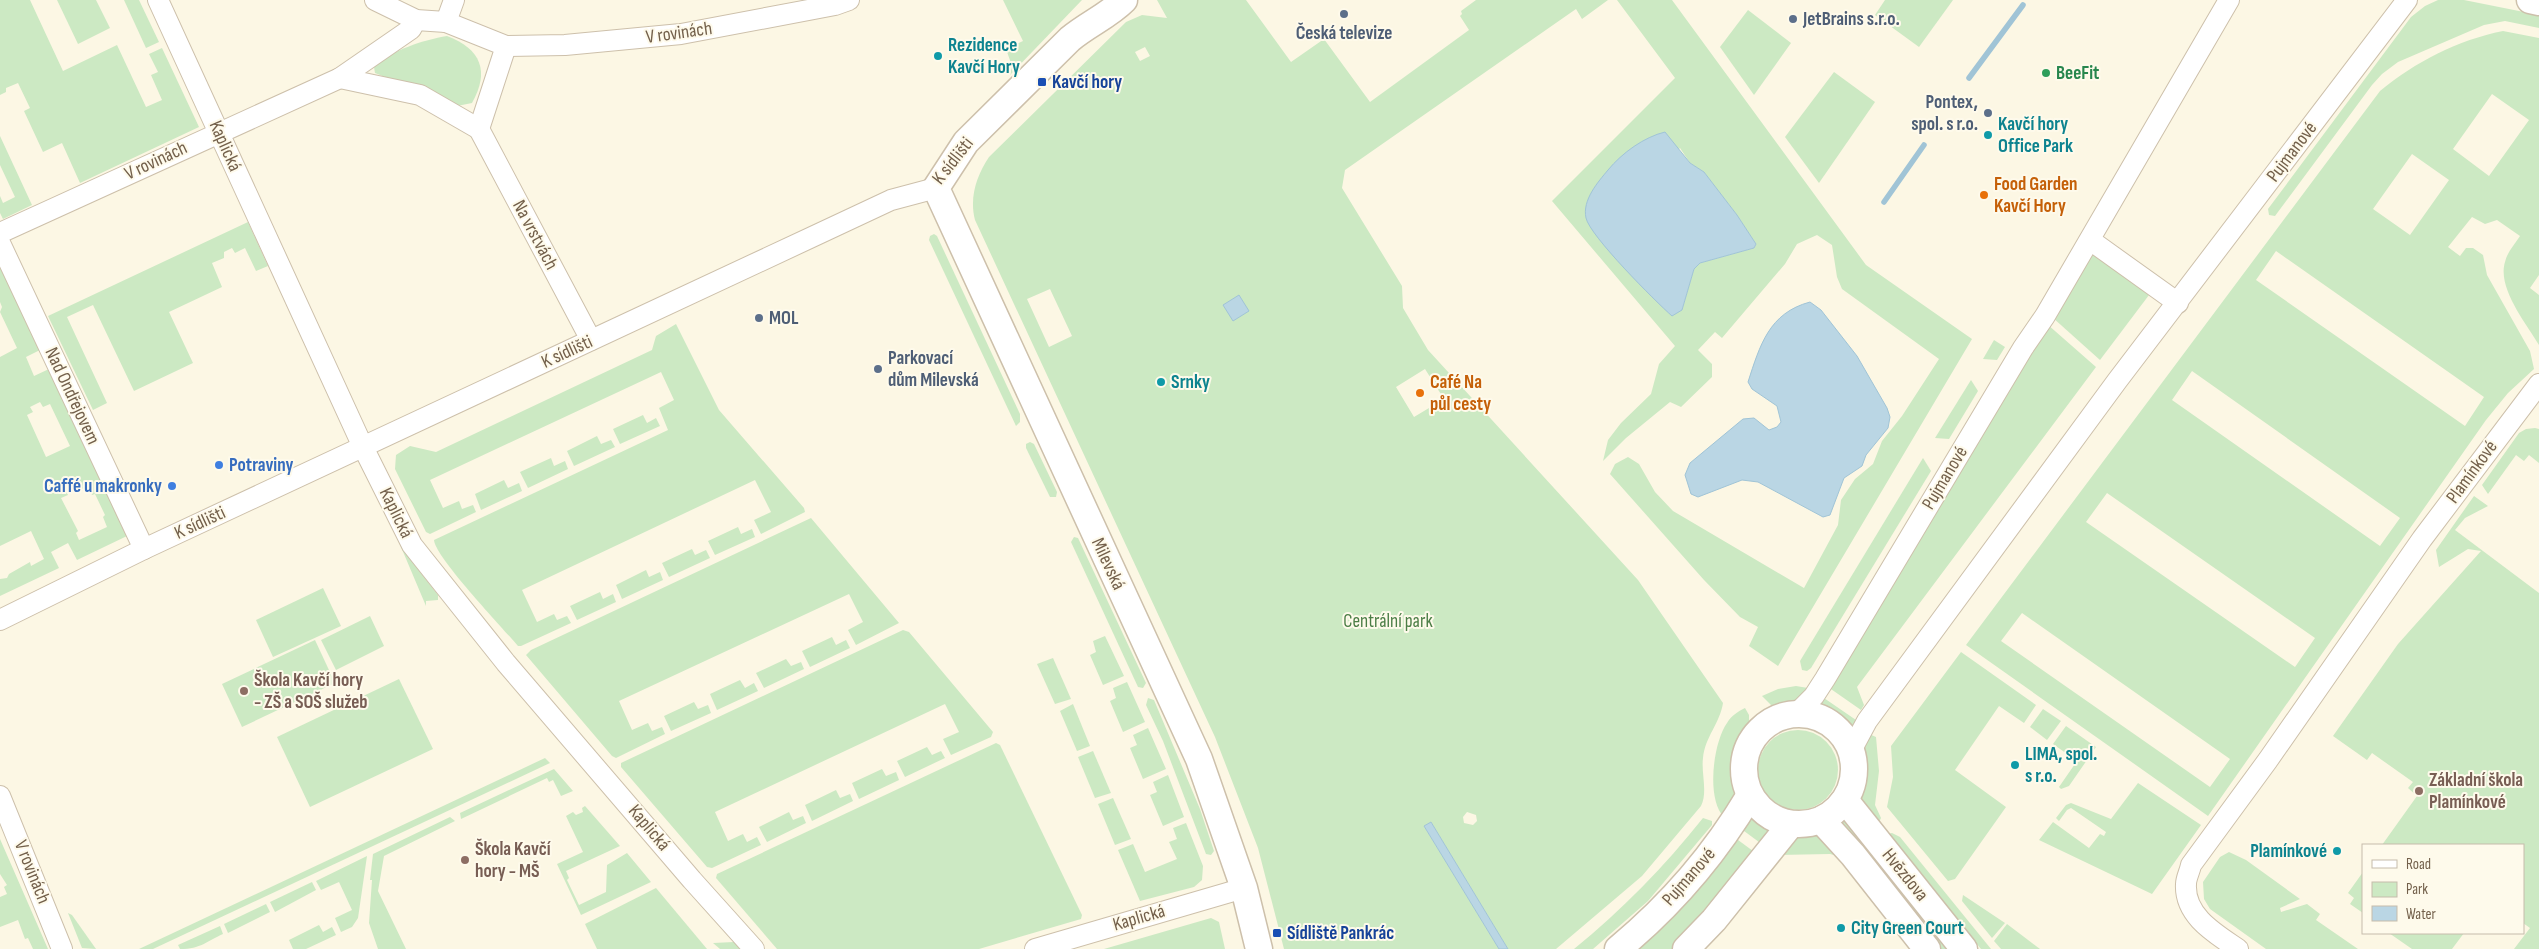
<svg xmlns="http://www.w3.org/2000/svg" width="2539" height="949" font-family="'Sofia Sans Condensed',sans-serif">
<rect width="100%" height="100%" fill="#fcf7e4"/>
<!-- green -->
<g fill="#cce9c3" fill-rule="evenodd">
<polygon points="0,0 30,0 63,71 117,45 146,107 162,100 151,75 158,72 149,54 162,48 199,127 80,183 62,143 43,152 24,111 30,108 18,83 6,88 6,92 0,95"/>
<polygon points="57,0 96,0 110,28 78,44"/>
<polygon points="124,0 139,0 159,42 146,48"/>
<polygon points="1003,0 1082,0 1010,75 1012,66 1006,49 1023,41"/>
<path d="M1157,0h89l45,62 33,-23 46,63 99,-72 -9,-14 2,-2 -1,-3 15,-11h132l-26,19 -6,-10 -231,161 -3,18 60,98 1,22 25,42 210,230 85,123c-3,20 -18,34 -20,55 -2,15 5,34 -2,48l-59,70 -86,73h-48l-77,-127 -7,4 75,123h-215l-26,-101 -43,-111 -240,-517c-6,-23 2,-45 14,-63l137,-135 16,-7 25,3zM1145,47l5,9 -10,5 -5,-9zM1050,289l22,47 -23,11 -22,-48zM1425,369l19,30 -30,18 -18,-30zM1467,812l9,3 1,6 -4,4 -9,-2 -1,-6z"/>
<path d="M1617,0h55l194,265 106,74 -194,327 -29,-20 9,-19 -18,-10 -36,-37 -94,-106 5,-10 13,-7 11,7 16,28 18,19 131,77 34,-63 3,-25 14,-21 18,-15 9,-23 20,-25 37,-57 -97,-70 -5,-12 -5,-32 -15,-10 -20,9 -12,20 -63,74 -7,-6 -17,18 14,14v13l-31,30 -11,-5 -44,36 -23,23 5,-21 13,-17 30,-29 8,-30 16,-18 -123,-145 123,-123zM1680,148l10,15 14,9 33,43 19,29 -2,4 -54,15 -6,6 -12,41 -59,-46 -22,-23z"/>
<polygon points="1885,0 1953,0 1919,47 1875,15"/>
<polygon points="2438,0 2464,0 2539,15 2539,28 2505,21 2484,25 2398,62 2382,74 2372,85 2275,216 2269,215 2268,209 2411,17 2425,6"/>
<polygon points="1748,10 1791,43 1754,95 1720,47"/>
<path d="M2503,31l36,7v237l-9,13 9,7v50c-13,-22 -42,-57 -34,-83 2,-10 10,-18 15,-26l-23,-16 -12,4 -13,-7 -24,30 12,9 6,-8h7l10,7 4,20 43,76 4,18 -26,24 -22,27 -278,396 -242,-171 414,-554c35,-29 78,-51 123,-60zM2492,94l37,26 -40,56 -36,-27zM2412,154l37,26 -39,55 -37,-26zM2276,251l208,146 -19,29 -209,-146zM2192,371l208,147 -20,28 -208,-146zM2107,493l208,145 -20,29 -209,-145zM2022,613l208,146 -20,28 -209,-146z"/>
<path d="M447,36c34,13 43,35 25,67l-15,3 -82,-33 -1,-6c18,-17 49,-27 73,-31z"/>
<polygon points="1834,72 1875,102 1819,183 1785,137"/>
<polygon points="0,136 32,205 3,219 0,213 0,196 3,203 15,197 0,165"/>
<polygon points="248,222 268,266 256,271 245,248 235,253 232,248 224,252 224,258 212,263 222,287 169,312 193,363 134,391 93,305 67,317 107,403 93,410 48,316"/>
<polygon points="934,234 937,236 1020,414 1020,422 1016,426 929,240 930,236"/>
<polygon points="2089,255 2096,256 2149,295 2100,360 2052,317"/>
<path d="M0,266l40,84 -14,7 8,19 15,-7 78,167 -50,24 -9,-17 -17,9 8,16 -59,28v-17l7,-1 2,-4 21,-12 1,4 13,-7 -13,-28 -31,15v-189l17,-9 -17,-36 2,-5 -2,-5zM40,402l3,5 7,-3 20,42 -24,11 -19,-42 6,-3 -3,-5zM88,486l4,9 3,-1 10,21 -2,2 4,10 -28,13 -3,-7 2,-2 -17,-33 7,-3 -2,-4 9,-4 2,4z"/>
<path d="M676,324l43,86 85,98 1,4 -44,22 -7,-14 17,-8 -16,-32 -233,110 15,32 17,-8 3,6 10,-4 4,7 -50,23h-3c-15,-18 -83,-89 -84,-106l234,-110 -9,-22 15,-8 -13,-28 -231,108 13,28 16,-7 3,8 11,-4 3,7 -46,22 -4,-2 -31,-63 1,-14 14,-9 26,6 216,-102 4,-14z"/>
<polygon points="2047,324 2096,367 1857,687 1864,705 1861,710 1828,687"/>
<polygon points="1994,340 2005,347 1997,360 1983,359"/>
<polygon points="1971,380 1978,391 1949,439 1935,438"/>
<polygon points="643,415 647,423 656,418 660,426 620,444 613,429"/>
<polygon points="2535,428 2539,429 2539,463 2529,455 2524,461 2516,455 2488,494 2482,485 2519,433 2526,429"/>
<polygon points="597,436 601,444 611,440 615,447 574,466 567,451"/>
<polygon points="1030,442 1034,444 1057,492 1056,497 1050,497 1026,448 1026,444"/>
<polygon points="551,458 554,466 565,461 568,469 528,488 520,472"/>
<polygon points="1923,458 1931,471 1811,668 1807,671 1802,670 1800,661"/>
<polygon points="504,480 508,488 519,483 522,491 481,510 475,494"/>
<polygon points="2474,496 2488,506 2465,518 2455,530 2539,593 2539,949 2514,949 2530,928 2523,923 2523,845 2382,845 2417,796 2408,788 2413,782 2372,753 2367,760 2333,736 2398,644 2481,551 2468,549 2439,567 2436,550"/>
<polygon points="811,518 899,623 856,645 848,630 863,622 849,594 619,701 632,730 648,723 652,731 662,727 665,734 616,758 612,756 526,655 531,650"/>
<polygon points="738,527 741,534 752,529 755,537 715,555 708,541"/>
<polygon points="393,528 413,563 438,595 438,600 426,601 426,606"/>
<polygon points="1074,537 1078,538 1146,683 1143,688 1138,687 1071,542"/>
<polygon points="692,549 695,555 706,550 710,558 669,577 662,563"/>
<polygon points="646,570 649,577 660,572 663,580 622,599 616,585"/>
<polygon points="323,588 341,626 273,657 256,620"/>
<polygon points="600,592 603,599 613,594 616,602 577,620 570,606"/>
<polygon points="370,616 384,646 336,670 321,640"/>
<polygon points="903,630 909,632 993,732 991,737 951,755 943,739 959,732 945,704 715,812 728,841 743,834 747,842 757,837 761,845 712,868 707,867 621,767 621,763"/>
<polygon points="1105,636 1124,676 1103,685 1090,655 1096,652 1093,641"/>
<polygon points="832,637 836,645 846,640 850,648 810,667 802,651"/>
<polygon points="315,640 335,683 242,727 222,684"/>
<polygon points="1961,652 2036,705 2024,723 1999,706 1955,770 2006,807 1955,879 1948,881 1887,807 1893,777 1891,746"/>
<polygon points="1053,658 1071,699 1055,704 1037,664"/>
<polygon points="786,659 791,666 801,662 804,669 764,688 756,673"/>
<polygon points="399,679 433,749 310,807 277,737"/>
<polygon points="740,680 745,688 754,683 758,691 717,710 710,694"/>
<polygon points="1127,682 1145,722 1123,732 1110,701 1116,698 1113,688"/>
<path d="M1796,686l12,2c-4,14 -22,21 -36,18l-10,-10 16,-7z"/>
<polygon points="1821,696 1856,720 1851,728 1845,729 1829,715 1814,708"/>
<polygon points="1148,698 1154,700 1200,809 1214,851 1211,855 1206,854 1163,741 1146,705"/>
<polygon points="694,702 698,709 708,705 711,713 671,731 664,716"/>
<polygon points="1073,704 1090,746 1077,751 1060,711"/>
<path d="M1745,708l4,7v10l-13,31 -1,40 -11,21c-18,-18 -11,-74 3,-94 4,-7 10,-11 18,-15z"/>
<polygon points="2043,709 2061,721 2047,740 2030,727"/>
<polygon points="2066,726 2096,747 2069,786 2061,789 2059,787 2077,761 2053,744"/>
<polygon points="1148,728 1166,769 1143,779 1130,748 1137,745 1133,735"/>
<circle cx="1798" cy="770" r="40"/>
<polygon points="1869,734 1876,737 1879,771 1875,805 1881,818 1878,824 1861,800 1858,781 1860,747"/>
<polygon points="996,743 1000,745 1082,915 1081,919 979,949 777,949 716,878 717,874"/>
<polygon points="927,747 932,755 941,751 945,758 905,777 897,761"/>
<polygon points="1093,751 1111,793 1095,798 1078,757"/>
<polygon points="545,758 550,763 153,949 139,949"/>
<polygon points="554,769 573,791 561,796 553,780 549,782 547,778 461,819 460,813"/>
<polygon points="882,769 886,776 896,772 899,780 859,799 852,783"/>
<polygon points="1168,775 1184,817 1163,826 1150,795 1157,792 1153,782"/>
<polygon points="2138,783 2201,825 2152,894 2039,840 2053,822 2089,848 2100,834 2104,836 2106,832 2071,808 2067,810 2059,821 2056,818 2066,805 2071,803 2111,819"/>
<polygon points="836,790 840,798 850,794 853,801 812,821 805,805"/>
<polygon points="1113,798 1131,839 1115,845 1098,804"/>
<polygon points="585,806 620,846 566,871 569,878 567,880 579,905 606,892 607,865 627,853 651,882 581,915 557,864 583,852 566,816 573,812 576,815 583,812 582,808"/>
<polygon points="789,812 793,820 803,816 806,823 767,842 759,827"/>
<polygon points="1845,812 1865,837 1855,844 1836,820"/>
<polygon points="1750,814 1775,830 1763,845 1740,828"/>
<polygon points="450,817 455,821 384,856 378,891 406,949 378,949 369,923 372,880 370,880 373,854"/>
<path d="M1703,818l9,3v4l-64,76 -55,48h-19c48,-39 90,-82 129,-131z"/>
<polygon points="1186,823 1203,866 1202,880 1194,887 1140,901 1118,850 1133,844 1145,872 1177,859 1169,842 1177,839 1173,828"/>
<polygon points="1892,833 1900,837 1991,949 1981,949 1888,834"/>
<polygon points="1810,834 1822,836 1838,856 1830,854 1778,855 1797,836"/>
<polygon points="1734,837 1757,854 1675,949 1629,949"/>
<polygon points="0,839 48,949 33,949 28,938 25,939 18,920 0,927 0,897 7,894 4,887 7,885 0,874"/>
<polygon points="1873,846 1956,949 1940,949 1863,854"/>
<polygon points="2229,852 2246,860 2300,899 2280,908 2281,912 2307,904 2320,914 2316,920 2358,949 2266,949 2210,909 2204,899 2203,882 2220,857"/>
<polygon points="367,856 358,918 352,927 341,932 335,918 352,910 339,882 321,890 316,881"/>
<polygon points="2363,872 2363,913 2350,904 2354,898 2348,893"/>
<polygon points="312,882 316,890 275,912 270,902"/>
<polygon points="656,888 707,949 597,949 585,924"/>
<polygon points="1963,895 2005,923 1992,938 1962,901"/>
<polygon points="266,904 270,912 228,933 224,924"/>
<polygon points="68,913 72,915 96,949 82,948"/>
<polygon points="1211,918 1219,922 1225,949 1104,949"/>
<polygon points="2007,924 2040,949 2001,949 1994,941"/>
<polygon points="319,925 323,932 332,927 336,935 306,949 293,949 289,940"/>
<path d="M220,926l3,8c-16,7 -22,15 -43,15l-2,-4z"/>
<polygon points="2389,933 2464,933 2452,949 2412,949"/>
<polygon points="734,942 740,949 720,949 713,943"/>
</g>
<!-- water -->
<g fill="#bad6e4" stroke="#a0c4d6">
<path d="M1665,132l25,31 14,9 33,43 19,29 -2,4 -54,15 -6,6 -12,41 -10,6c-17,-15 -82,-80 -86,-98 -4,-18 12,-36 22,-48 14,-17 36,-33 57,-38z"/>
<polygon points="1239,295 1249,311 1233,321 1223,305"/>
<path d="M1810,302l11,8 36,46 30,52 3,9 -2,11 -22,27 -4,11 -18,12 -14,37 -7,2 -65,-35 -16,-2 -44,17 -7,-3 -6,-19 5,-12 53,-44 11,-1 15,12 8,-3 4,-5 -4,-16 -25,-17 -4,-7c12,-37 21,-69 62,-80z"/>
<polygon points="1431,822 1508,949 1499,949 1424,826"/>
</g>
<g fill="none" stroke-linecap="round" stroke-linejoin="round">
<!-- stream -->
<g stroke="#a0c4d6" stroke-width="5.5">
<polyline points="1969,78 2023,5"/>
<polyline points="1884,202 1924,145"/>
</g>
<!-- minor casing -->
<g stroke="#cdc0ab" stroke-width="22">
<g id="minor">
<polyline points="158,0 363,447 412,545 506,663 692,880 754,949"/>
<polyline points="375,0 416,20 446,22 506,46 565,45 681,34 835,5 849,0"/>
<polyline points="446,22 454,0"/>
<polyline points="340,78 420,95 479,129"/>
<polyline points="479,129 591,340"/>
<polyline points="479,129 506,46"/>
<polyline points="0,233 340,78 411,29 416,20"/>
<polyline points="2090,240 2178,303"/>
<polyline points="0,243 144,549"/>
<polyline points="0,620 144,549 812,237 891,200 936,188"/>
<polyline points="1797,713 1814,696 1825,679 2023,348 2045,316 2229,0"/>
<polyline points="1852,749 1867,721 2117,381 2407,0"/>
<polyline points="0,796 62,949"/>
<polyline points="1035,949 1244,888"/>
<path d="M2238,949c-22,-15 -54,-33 -52,-65 0,-6 4,-13 5,-19l77,-105 154,-221 117,-155"/>
</g>
</g>
<!-- tertiary casing -->
<g stroke="#cdc0ab" stroke-width="29">
<g id="tertiary">
<path d="M1124,0c-16,16 -36,24 -54,39l-104,103 -30,46 263,571 45,129 15,61"/>
<polyline points="2530,0 2539,2"/>
<circle cx="1799" cy="769" r="55"/>
<polyline points="1845,800 1964,949"/>
<polyline points="1821,820 1853,855 1927,949"/>
<path d="M1618,949c52,-43 97,-95 132,-154"/>
<polyline points="1686,949 1714,920 1791,824"/>
</g>
</g>
<!-- minor -->
<use href="#minor" stroke="#fff" stroke-width="20"/>
<!-- tertiary -->
<use href="#tertiary" stroke="#fff" stroke-width="26"/>
</g>
<!-- markers -->
<g fill="#5c6f8a" stroke="#fefaeb" stroke-width="2">
<circle cx="1344" cy="14" r="5"/>
<circle cx="1793" cy="19" r="5"/>
<circle cx="1988" cy="113" r="5"/>
<circle cx="759" cy="318" r="5"/>
<circle cx="878" cy="369" r="5"/>
</g>
<g fill="#0f9aa8" stroke="#fefaeb" stroke-width="2">
<circle cx="938" cy="56" r="5"/>
<circle cx="1988" cy="135" r="5"/>
<circle cx="1161" cy="382" r="5"/>
<circle cx="2015" cy="765" r="5"/>
<circle cx="2337" cy="851" r="5"/>
<circle cx="1841" cy="928" r="5"/>
</g>
<circle fill="#2e9e5b" stroke="#fefaeb" stroke-width="2" cx="2046" cy="73" r="5"/>
<g fill="#1a4fb4" stroke="#fefaeb" stroke-width="2">
<rect x="1037" y="77" width="10" height="10" rx="2.5"/>
<rect x="1272" y="928" width="10" height="10" rx="2.5"/>
</g>
<g fill="#e8710a" stroke="#fefaeb" stroke-width="2">
<circle cx="1984" cy="195" r="5"/>
<circle cx="1420" cy="393" r="5"/>
</g>
<g fill="#3f7fe0" stroke="#fefaeb" stroke-width="2">
<circle cx="219" cy="465" r="5"/>
<circle cx="172" cy="486" r="5"/>
</g>
<g fill="#8d6e63" stroke="#fefaeb" stroke-width="2">
<circle cx="244" cy="691" r="5"/>
<circle cx="2419" cy="791" r="5"/>
<circle cx="465" cy="860" r="5"/>
</g>
<g text-anchor="middle" dominant-baseline="central" stroke-width="4" stroke-linejoin="round" paint-order="stroke">
<!-- service labels -->
<g font-size="19" font-weight="bold" fill="#4e5e75" stroke="#fefaeb" text-anchor="start">
<text x="1803" y="19">JetBrains s.r.o.</text>
<text x="1344" y="33" text-anchor="middle">Česká televize</text>
<text x="1978" y="102" text-anchor="end">Pontex,<tspan x="1978" dy="22">spol. s r.o.</tspan></text>
<text x="769" y="318">MOL</text>
<text x="888" y="358">Parkovací<tspan x="888" dy="22">dům Milevská</tspan></text>
</g>
<!-- street labels -->
<g font-size="19" fill="#73604b" stroke="#fefaeb">
<text transform="translate(679 33) rotate(-8)">V rovinách</text>
<text transform="translate(225 146) rotate(66)">Kaplická</text>
<text transform="translate(2292 152) rotate(-53)">Pujmanové</text>
<text transform="translate(156 161) rotate(-25)">V rovinách</text>
<text transform="translate(953 161) rotate(-52)">K sídlišti</text>
<text transform="translate(535 235) rotate(62)">Na vrstvách</text>
<text transform="translate(567 352) rotate(-25)">K sídlišti</text>
<text transform="translate(72 396) rotate(65)">Nad Ondřejovem</text>
<text transform="translate(2472 472) rotate(-54)">Plamínkové</text>
<text transform="translate(1945 478) rotate(-59)">Pujmanové</text>
<text transform="translate(396 513) rotate(64)">Kaplická</text>
<text transform="translate(200 523) rotate(-25)">K sídlišti</text>
<text transform="translate(1108 564) rotate(65)">Milevská</text>
<text transform="translate(649 828) rotate(50)">Kaplická</text>
<text transform="translate(32 872) rotate(68)">V rovinách</text>
<text transform="translate(1905 875) rotate(51)">Hvězdova</text>
<text transform="translate(1689 877) rotate(-49)">Pujmanové</text>
<text transform="translate(1139 918) rotate(-16)">Kaplická</text>
</g>
<!-- culture labels -->
<g font-size="19" font-weight="bold" fill="#0d838f" stroke="#fefaeb" text-anchor="start">
<text x="948" y="45">Rezidence<tspan x="948" dy="22">Kavčí Hory</tspan></text>
<text x="1998" y="124">Kavčí hory<tspan x="1998" dy="22">Office Park</tspan></text>
<text x="1171" y="382">Srnky</text>
<text x="2025" y="754">LIMA, spol.<tspan x="2025" dy="22">s r.o.</tspan></text>
<text x="2327" y="851" text-anchor="end">Plamínkové</text>
<text x="1851" y="928">City Green Court</text>
</g>
<!-- leisure labels -->
<g font-size="19" font-weight="bold" fill="#27864d" stroke="#fefaeb" text-anchor="start">
<text x="2056" y="73">BeeFit</text>
</g>
<!-- transit labels -->
<g font-size="19" font-weight="bold" fill="#164399" stroke="#fefaeb" text-anchor="start">
<text x="1052" y="82">Kavčí hory</text>
<text x="1287" y="933">Sídliště Pankrác</text>
</g>
<!-- food labels -->
<g font-size="19" font-weight="bold" fill="#c56008" stroke="#fefaeb" text-anchor="start">
<text x="1994" y="184">Food Garden<tspan x="1994" dy="22">Kavčí Hory</tspan></text>
<text x="1430" y="382">Café Na<tspan x="1430" dy="22">půl cesty</tspan></text>
</g>
<!-- shop labels -->
<g font-size="19" font-weight="bold" fill="#366cbe" stroke="#fefaeb" text-anchor="start">
<text x="229" y="465">Potraviny</text>
<text x="162" y="486" text-anchor="end">Caffé u makronky</text>
</g>
<!-- park labels -->
<g font-size="19" fill="#4c7e46" stroke="#fefaeb">
<text x="1388" y="621">Centrální park</text>
</g>
<!-- education labels -->
<g font-size="19" font-weight="bold" fill="#785e54" stroke="#fefaeb" text-anchor="start">
<text x="254" y="680">Škola Kavčí hory<tspan x="254" dy="22">- ZŠ a SOŠ služeb</tspan></text>
<text x="2429" y="780">Základní škola<tspan x="2429" dy="22">Plamínkové</tspan></text>
<text x="475" y="849">Škola Kavčí<tspan x="475" dy="22">hory - MŠ</tspan></text>
</g>
</g>
<!-- legend -->
<rect x="2362" y="844" width="162" height="90" fill="#fefaeb" stroke="#c6bcab"/>
<rect x="2372" y="860" width="25" height="8" fill="#ffffff" stroke="#c6bcab"/>
<text x="2406" y="869" font-size="15" fill="#73604b">Road</text>
<rect x="2372" y="882" width="25" height="15" fill="#cce9c3" stroke="#c6bcab"/>
<text x="2406" y="894" font-size="15" fill="#73604b">Park</text>
<rect x="2372" y="906" width="25" height="15" fill="#bad6e4" stroke="#c6bcab"/>
<text x="2406" y="919" font-size="15" fill="#73604b">Water</text>
</svg>
